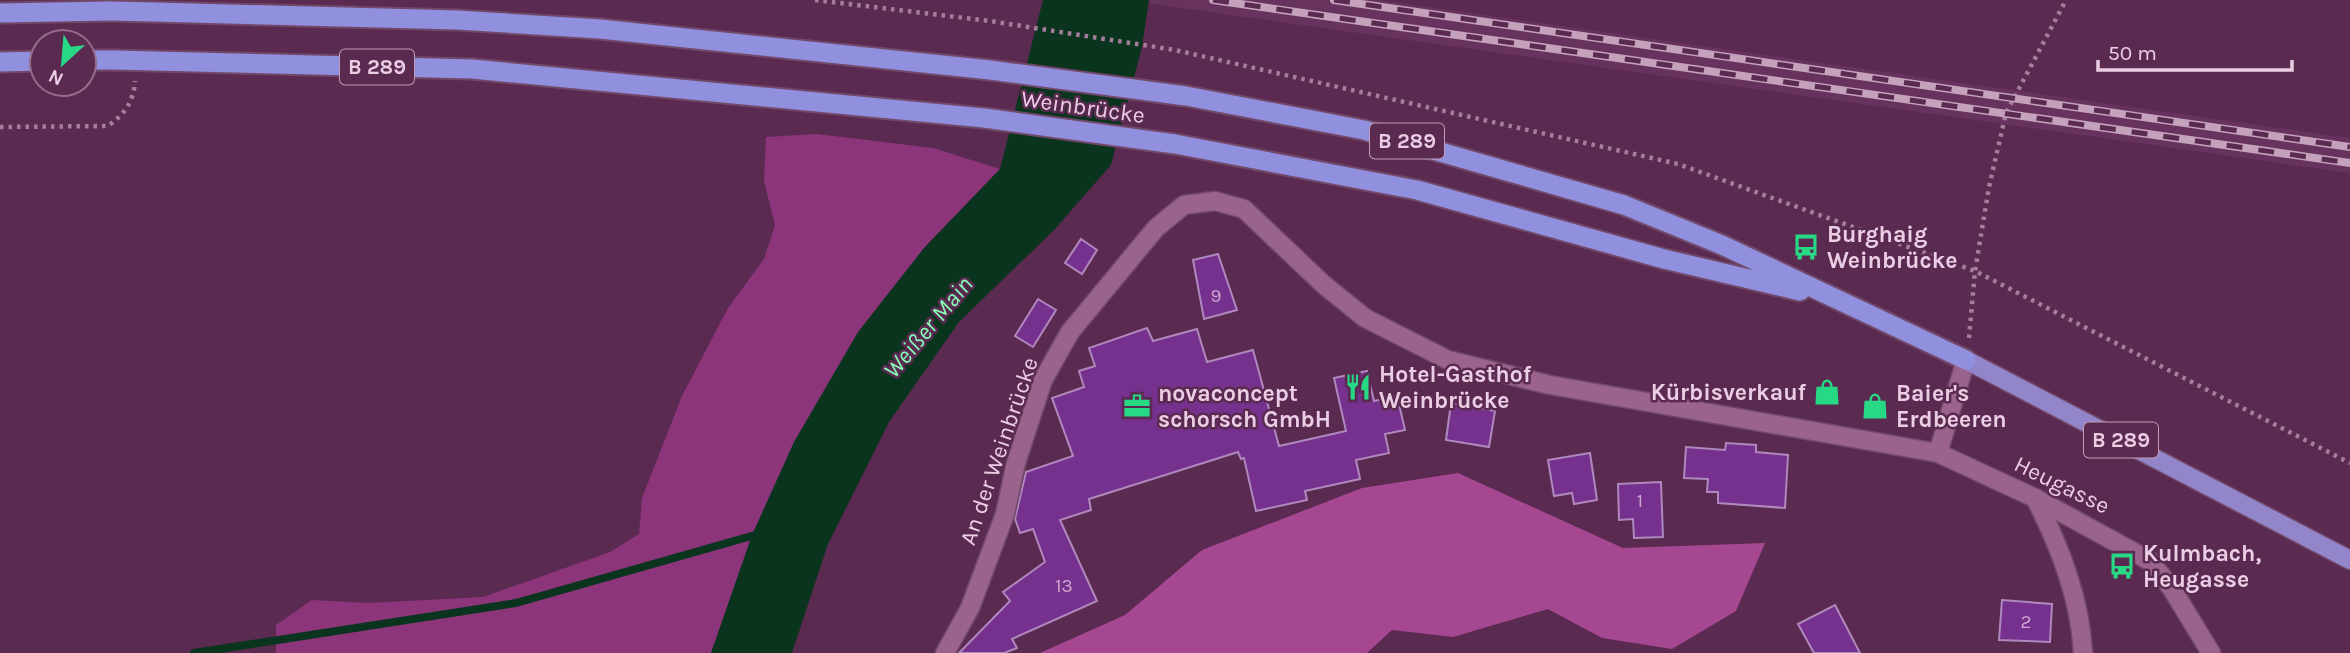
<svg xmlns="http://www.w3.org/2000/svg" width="2350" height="653" font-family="Karla,sans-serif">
<rect width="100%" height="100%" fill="#5b2a50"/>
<!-- built -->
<polygon fill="#68325e" points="1125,0 1379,0 2350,138 2350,173"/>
<!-- green -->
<polygon fill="#8c357b" points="817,134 933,148 1000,169 924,248 794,442 711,653 276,653 276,625 312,600 368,603 483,597 610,552 639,534 642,498 682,396 728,308 764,259 775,225 764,181 766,137"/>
<!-- forest -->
<polygon fill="#a64792" points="1458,473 1623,548 1765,543 1736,611 1672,649 1602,638 1548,609 1453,637 1392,630 1367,653 1040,653 1125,615 1202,550 1362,488"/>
<!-- water -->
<polygon fill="#0a341e" points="1043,0 1149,0 1142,47 1111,165 1055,229 959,322 889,422 828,544 792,653 711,653 752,535 794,442 858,332 924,248 1000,169"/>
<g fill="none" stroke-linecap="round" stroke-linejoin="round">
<!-- stream -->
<polyline stroke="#0a341e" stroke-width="8" points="194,653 516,603 762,533"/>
</g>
<!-- building -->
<g fill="#75318d" stroke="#af88be" stroke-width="2">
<polygon points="1081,239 1097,250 1082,274 1065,263"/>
<polygon points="1218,254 1237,310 1204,319 1193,260"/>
<polygon points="1038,299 1056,310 1033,347 1015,336"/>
<polygon points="1147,328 1153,341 1197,329 1207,362 1253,350 1279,446 1346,431 1334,378 1367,371 1374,401 1392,397 1399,404 1405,430 1385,434 1389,453 1356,460 1360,479 1305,491 1307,500 1256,511 1244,458 1241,459 1238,452 1089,499 1091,510 1060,520 1097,601 1012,639 1017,648 1004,653 959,653 1010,601 1003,592 1045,562 1033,529 1020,533 1015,519 1026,472 1073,456 1052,398 1084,387 1079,371 1095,366 1089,348"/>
<polygon points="1451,403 1495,411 1489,447 1446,440"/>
<polygon points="1726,443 1756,445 1756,452 1788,455 1785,508 1718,503 1718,492 1707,492 1708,479 1684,478 1686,447 1725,450"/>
<polygon points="1590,453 1597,500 1574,504 1572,493 1554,496 1548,460"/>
<polygon points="1661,482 1663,537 1634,538 1633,519 1619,520 1618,484"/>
<polygon points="2002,600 2052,604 2050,642 1999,640"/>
<polygon points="1835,605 1860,653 1814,653 1798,624"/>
</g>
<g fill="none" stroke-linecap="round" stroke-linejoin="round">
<!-- minor casing -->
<g stroke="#72486a" stroke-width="21">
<g id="minor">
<polyline points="1938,453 1966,360"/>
<path d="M2035,498c25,49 45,100 48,155"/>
<polyline points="945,653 970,608 1005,514 1016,463 1043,380 1070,332 1156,228 1184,205 1215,201 1244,209 1323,284 1365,318 1448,360 1550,385 1938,453 2035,498 2150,561 2172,589 2211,653"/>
</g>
</g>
<!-- primary casing -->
<g stroke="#72486a" stroke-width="21">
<polyline id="primary" points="1966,360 2350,560"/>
</g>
<!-- trunk casing -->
<g stroke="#72486a" stroke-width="23">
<g id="trunk">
<polyline points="155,12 457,20 600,29 990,70 1186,96 1364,130 1624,205 1722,245 1966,360"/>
<polyline points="0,13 111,11"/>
<polyline points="84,60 115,60"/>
<polyline points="154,61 472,69 984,118 1175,144 1417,190 1664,259 1800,291"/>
<polyline points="0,62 42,61"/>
</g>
</g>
<!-- path -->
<g stroke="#a57e9c" stroke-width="4.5" stroke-dasharray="3.5 5" stroke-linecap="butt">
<polyline points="815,0 990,21 1175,50 1678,164 1975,271 2350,463"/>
<path d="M0,127l108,-1c16,-11 26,-25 27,-45"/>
<polyline points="1969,338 1975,271 1989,187 2006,113 2066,0"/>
</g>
<!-- minor -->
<use href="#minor" stroke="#99638b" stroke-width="18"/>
<!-- primary -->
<use href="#primary" stroke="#9285c9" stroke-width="18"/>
<!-- trunk -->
<use href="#trunk" stroke="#9090de" stroke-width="19"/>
<!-- rail casing -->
<g stroke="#c5a2bc" stroke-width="8">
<g id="rail">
<polyline points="1213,0 2350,163"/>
<polyline points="1334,0 2350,147"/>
</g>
</g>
<!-- rail -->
<use href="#rail" stroke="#5b2a50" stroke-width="5" stroke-dasharray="16" stroke-linecap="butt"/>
<!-- trunk-bridge casing -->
<g stroke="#72486a" stroke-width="23" stroke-linecap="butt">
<g id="trunk-bridge">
<polyline points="111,11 155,12"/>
<polyline points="115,60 154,61"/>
</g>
</g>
<!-- trunk-bridge -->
<use href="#trunk-bridge" stroke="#9090de" stroke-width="19"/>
</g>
<!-- icons -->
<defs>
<g id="bus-bare" transform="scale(2.1)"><path d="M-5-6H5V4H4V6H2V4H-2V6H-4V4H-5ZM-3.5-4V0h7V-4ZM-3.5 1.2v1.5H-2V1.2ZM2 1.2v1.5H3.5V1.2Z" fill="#27d885" stroke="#5b2a50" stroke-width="2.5" paint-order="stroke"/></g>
<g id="restaurant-bare" transform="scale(2.1)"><path d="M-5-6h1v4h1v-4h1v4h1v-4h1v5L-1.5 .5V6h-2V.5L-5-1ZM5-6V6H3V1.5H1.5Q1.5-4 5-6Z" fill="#27d885" stroke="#5b2a50" stroke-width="2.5" paint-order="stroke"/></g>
<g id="shop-bare" transform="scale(2.1)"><path d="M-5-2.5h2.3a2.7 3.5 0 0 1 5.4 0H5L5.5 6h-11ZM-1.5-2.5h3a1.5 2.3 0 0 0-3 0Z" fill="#27d885" stroke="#5b2a50" stroke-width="2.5" paint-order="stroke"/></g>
<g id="office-bare" transform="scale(2.1)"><path d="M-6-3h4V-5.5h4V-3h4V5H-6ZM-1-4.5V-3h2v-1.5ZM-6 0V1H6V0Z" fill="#27d885" stroke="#5b2a50" stroke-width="2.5" paint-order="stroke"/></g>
</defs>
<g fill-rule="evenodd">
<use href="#bus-bare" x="1806" y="247"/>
<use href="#restaurant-bare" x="1358" y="387"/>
<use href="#shop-bare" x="1827" y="392"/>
<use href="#office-bare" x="1137" y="406"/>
<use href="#shop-bare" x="1875" y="406"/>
<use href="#bus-bare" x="2122" y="566"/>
</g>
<g text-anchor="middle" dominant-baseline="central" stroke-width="5" stroke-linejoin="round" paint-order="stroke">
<!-- number labels -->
<g font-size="19" fill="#cea7ce">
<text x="1216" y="296">9</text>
<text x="1640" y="501">1</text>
<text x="1064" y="586">13</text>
<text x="2026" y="622">2</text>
</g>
<!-- shield labels -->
<g fill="#5b2a50" stroke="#c09db8" stroke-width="2">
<rect x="340" y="49.5" width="74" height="35" rx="5"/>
<rect x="1370" y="123.5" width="74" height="35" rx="5"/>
<rect x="2084" y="422.5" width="74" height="35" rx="5"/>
</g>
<g font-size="21" font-weight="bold" fill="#eccee4">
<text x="377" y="67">B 289</text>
<text x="1407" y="141">B 289</text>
<text x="2121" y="440">B 289</text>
</g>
<!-- street labels -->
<g font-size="23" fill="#eccee4" stroke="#5b2a50">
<text transform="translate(1083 107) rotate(8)">Weinbrücke</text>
<text transform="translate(999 451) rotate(-71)">An der Weinbrücke</text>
<text transform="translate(2062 485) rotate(26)">Heugasse</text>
</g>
<!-- poi labels -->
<g font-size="23" font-weight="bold" fill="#eccee4" stroke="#5b2a50" text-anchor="start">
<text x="1827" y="234">Burghaig<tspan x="1827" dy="26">Weinbrücke</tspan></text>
<text x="1379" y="374">Hotel-Gasthof<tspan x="1379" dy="26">Weinbrücke</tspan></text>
<text x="1806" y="392" text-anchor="end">Kürbisverkauf</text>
<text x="1158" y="393">novaconcept<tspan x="1158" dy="26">schorsch GmbH</tspan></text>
<text x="1896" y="393">Baier's<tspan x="1896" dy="26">Erdbeeren</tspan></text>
<text x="2143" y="553">Kulmbach,<tspan x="2143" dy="26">Heugasse</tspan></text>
</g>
<!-- water labels -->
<g font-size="24" font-style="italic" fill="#86feb7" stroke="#5b2a50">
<text transform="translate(928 327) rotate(-50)">Weißer Main</text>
</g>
</g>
<!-- north arrow -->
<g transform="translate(63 63) rotate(206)"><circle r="33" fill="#5b2a50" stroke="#956c8b" stroke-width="2"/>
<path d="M0-5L12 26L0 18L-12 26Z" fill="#27d885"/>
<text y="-10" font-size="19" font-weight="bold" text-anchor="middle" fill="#eccee4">N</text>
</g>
<!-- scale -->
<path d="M2098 60v10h194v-10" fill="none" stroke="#eccee4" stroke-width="3.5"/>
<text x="2108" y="60" font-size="21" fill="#eccee4" stroke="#5b2a50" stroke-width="5" paint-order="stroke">50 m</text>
</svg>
